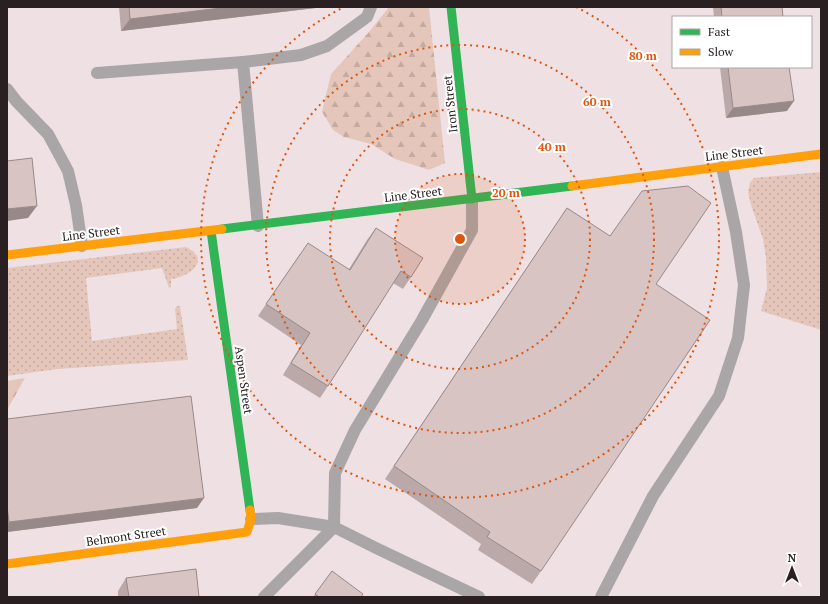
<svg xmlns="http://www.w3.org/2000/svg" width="828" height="604" font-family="'PT Serif',serif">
<defs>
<pattern id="grass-dots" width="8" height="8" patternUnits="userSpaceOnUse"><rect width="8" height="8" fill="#e5c6ba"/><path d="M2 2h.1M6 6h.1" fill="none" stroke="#c5aaa0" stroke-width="1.8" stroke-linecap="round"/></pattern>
<pattern id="forest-firs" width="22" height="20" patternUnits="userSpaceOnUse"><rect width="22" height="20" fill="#e5c6ba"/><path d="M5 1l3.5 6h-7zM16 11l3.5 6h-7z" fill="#c5aaa0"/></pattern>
</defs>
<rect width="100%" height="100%" fill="#efe1e3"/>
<!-- grass -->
<g fill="url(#grass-dots)">
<polygon points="821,172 821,330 761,311 767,288 766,258 763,239 751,205 748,192 750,183 754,178"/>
<path d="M186,247c26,12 4,30 -15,32v8l-2,1 -7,-20 -76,10 6,63 85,-12 -2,-20 2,-3h3l8,54 -130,9 -51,7v-108z"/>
</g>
<!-- forest -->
<g fill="url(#forest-firs)">
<polygon points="389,7 429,7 445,163 429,170 395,159 371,144 344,137 333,130 322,112 331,74 369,32"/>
<polygon points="25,378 7,410 7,381"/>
</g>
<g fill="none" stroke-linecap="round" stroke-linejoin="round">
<!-- lane -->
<g stroke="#aaa5a7" stroke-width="12">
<polyline points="97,73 243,62"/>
<polyline points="7,89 17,102 48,134 68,171 76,205 82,246"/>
<polyline points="258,226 243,62 301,55 327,46 367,17 371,7"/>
<polyline points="251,519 278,518 334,527 378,549 479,597"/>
<polyline points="264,597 334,527 335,473 355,430 422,320 472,230 472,199"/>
<polyline points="601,597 653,496 719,396 738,338 744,285 736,232 722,167"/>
</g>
<!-- fast -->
<g stroke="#30b455" stroke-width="9">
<polyline points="451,7 472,199"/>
<polyline points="222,229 572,186"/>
<polyline points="211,231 250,510"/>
</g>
<!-- slow -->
<g stroke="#ff9f0a" stroke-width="9">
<polyline points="572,186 821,154"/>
<polyline points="7,255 222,229"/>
<polyline points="7,564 247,532 251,519 250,510"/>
</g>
</g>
<!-- wall -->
<g fill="#bba9a9">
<polygon points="119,7 324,7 121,31"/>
<polygon points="713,7 782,7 783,17 714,17"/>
<polygon points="720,67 789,67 787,111 726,118"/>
<polygon points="567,208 656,284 541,571 532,584 478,550 481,544 385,479"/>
<polygon points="376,228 411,277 403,289 393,283 328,386 320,398 283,375 301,345 258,316 300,254 349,269 367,240"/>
<polygon points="7,419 197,508 7,532"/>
<polygon points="332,571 361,597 313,597"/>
<polygon points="126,578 199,597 118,597 118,591"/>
</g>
<!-- shaded-wall -->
<g fill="#988989">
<polygon points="229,7 324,7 121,31 130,19"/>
<polygon points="794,101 787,111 726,118 733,108"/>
<polygon points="37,206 28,218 7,221 7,209"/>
<polygon points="204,498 197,508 7,532 7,525 9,522"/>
</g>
<!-- building -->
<g fill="#d9c4c4" stroke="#988989">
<polygon points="129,7 229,7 130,19"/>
<polygon points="721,7 782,7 783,17 722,17"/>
<polygon points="728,67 789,67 794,101 733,108"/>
<polygon points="32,158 37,206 7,209 7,161"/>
<polygon points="688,186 711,203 656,284 710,320 541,571 487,537 490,532 394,466 567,208 610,236 642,191"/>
<polygon points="376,228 423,258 411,277 401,271 328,386 291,363 310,333 266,304 308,243 350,270"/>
<polygon points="191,396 204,498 9,522 7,506 7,419"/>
<polygon points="196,569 199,597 129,597 126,578"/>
<polygon points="332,571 363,594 361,597 319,597 315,594"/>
</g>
<!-- distance rings -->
<circle cx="460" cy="239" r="65" fill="#de560d" fill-opacity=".12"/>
<g fill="none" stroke="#de560d" stroke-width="2" stroke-dasharray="2 4">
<circle cx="460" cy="239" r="65"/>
<circle cx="460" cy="239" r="130"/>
<circle cx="460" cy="239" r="194"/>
<path d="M576 7A259 259 0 1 1 344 7"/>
</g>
<g text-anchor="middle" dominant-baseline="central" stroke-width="4" stroke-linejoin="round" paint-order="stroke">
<!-- street labels -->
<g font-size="12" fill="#2a2022" stroke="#fff">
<text transform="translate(450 104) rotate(-96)">Iron Street</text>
<text transform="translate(734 153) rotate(-7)">Line Street</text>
<text transform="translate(413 194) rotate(-7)">Line Street</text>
<text transform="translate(91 233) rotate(-7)">Line Street</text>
<text transform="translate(244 380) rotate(82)">Aspen Street</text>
<text transform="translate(126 536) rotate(-8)">Belmont Street</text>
</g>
</g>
<circle cx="460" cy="239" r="6" fill="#de560d" stroke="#fff" stroke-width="2"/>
<g font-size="12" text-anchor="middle" font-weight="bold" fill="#de560d" stroke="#fff" stroke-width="4" stroke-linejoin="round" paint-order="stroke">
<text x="643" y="60">80 m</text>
<text x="597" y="106">60 m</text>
<text x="552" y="151">40 m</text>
<text x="506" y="197">20 m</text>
</g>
<!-- border -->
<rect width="828" height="604" fill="none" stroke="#2a2022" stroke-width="16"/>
<!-- legend -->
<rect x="672" y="16" width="140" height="52" fill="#ffffff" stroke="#aaa6a7"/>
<rect x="680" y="29" width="20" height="6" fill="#30b455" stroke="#aaa6a7"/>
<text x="708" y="36" font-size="12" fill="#2a2022">Fast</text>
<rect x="680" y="49" width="20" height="6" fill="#ff9f0a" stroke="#aaa6a7"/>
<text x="708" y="56" font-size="12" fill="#2a2022">Slow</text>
<!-- north arrow -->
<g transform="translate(792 568)" stroke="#ffffff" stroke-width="3" paint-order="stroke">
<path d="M0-3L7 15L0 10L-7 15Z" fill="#2a2022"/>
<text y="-6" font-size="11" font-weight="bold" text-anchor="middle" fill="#2a2022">N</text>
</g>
</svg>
